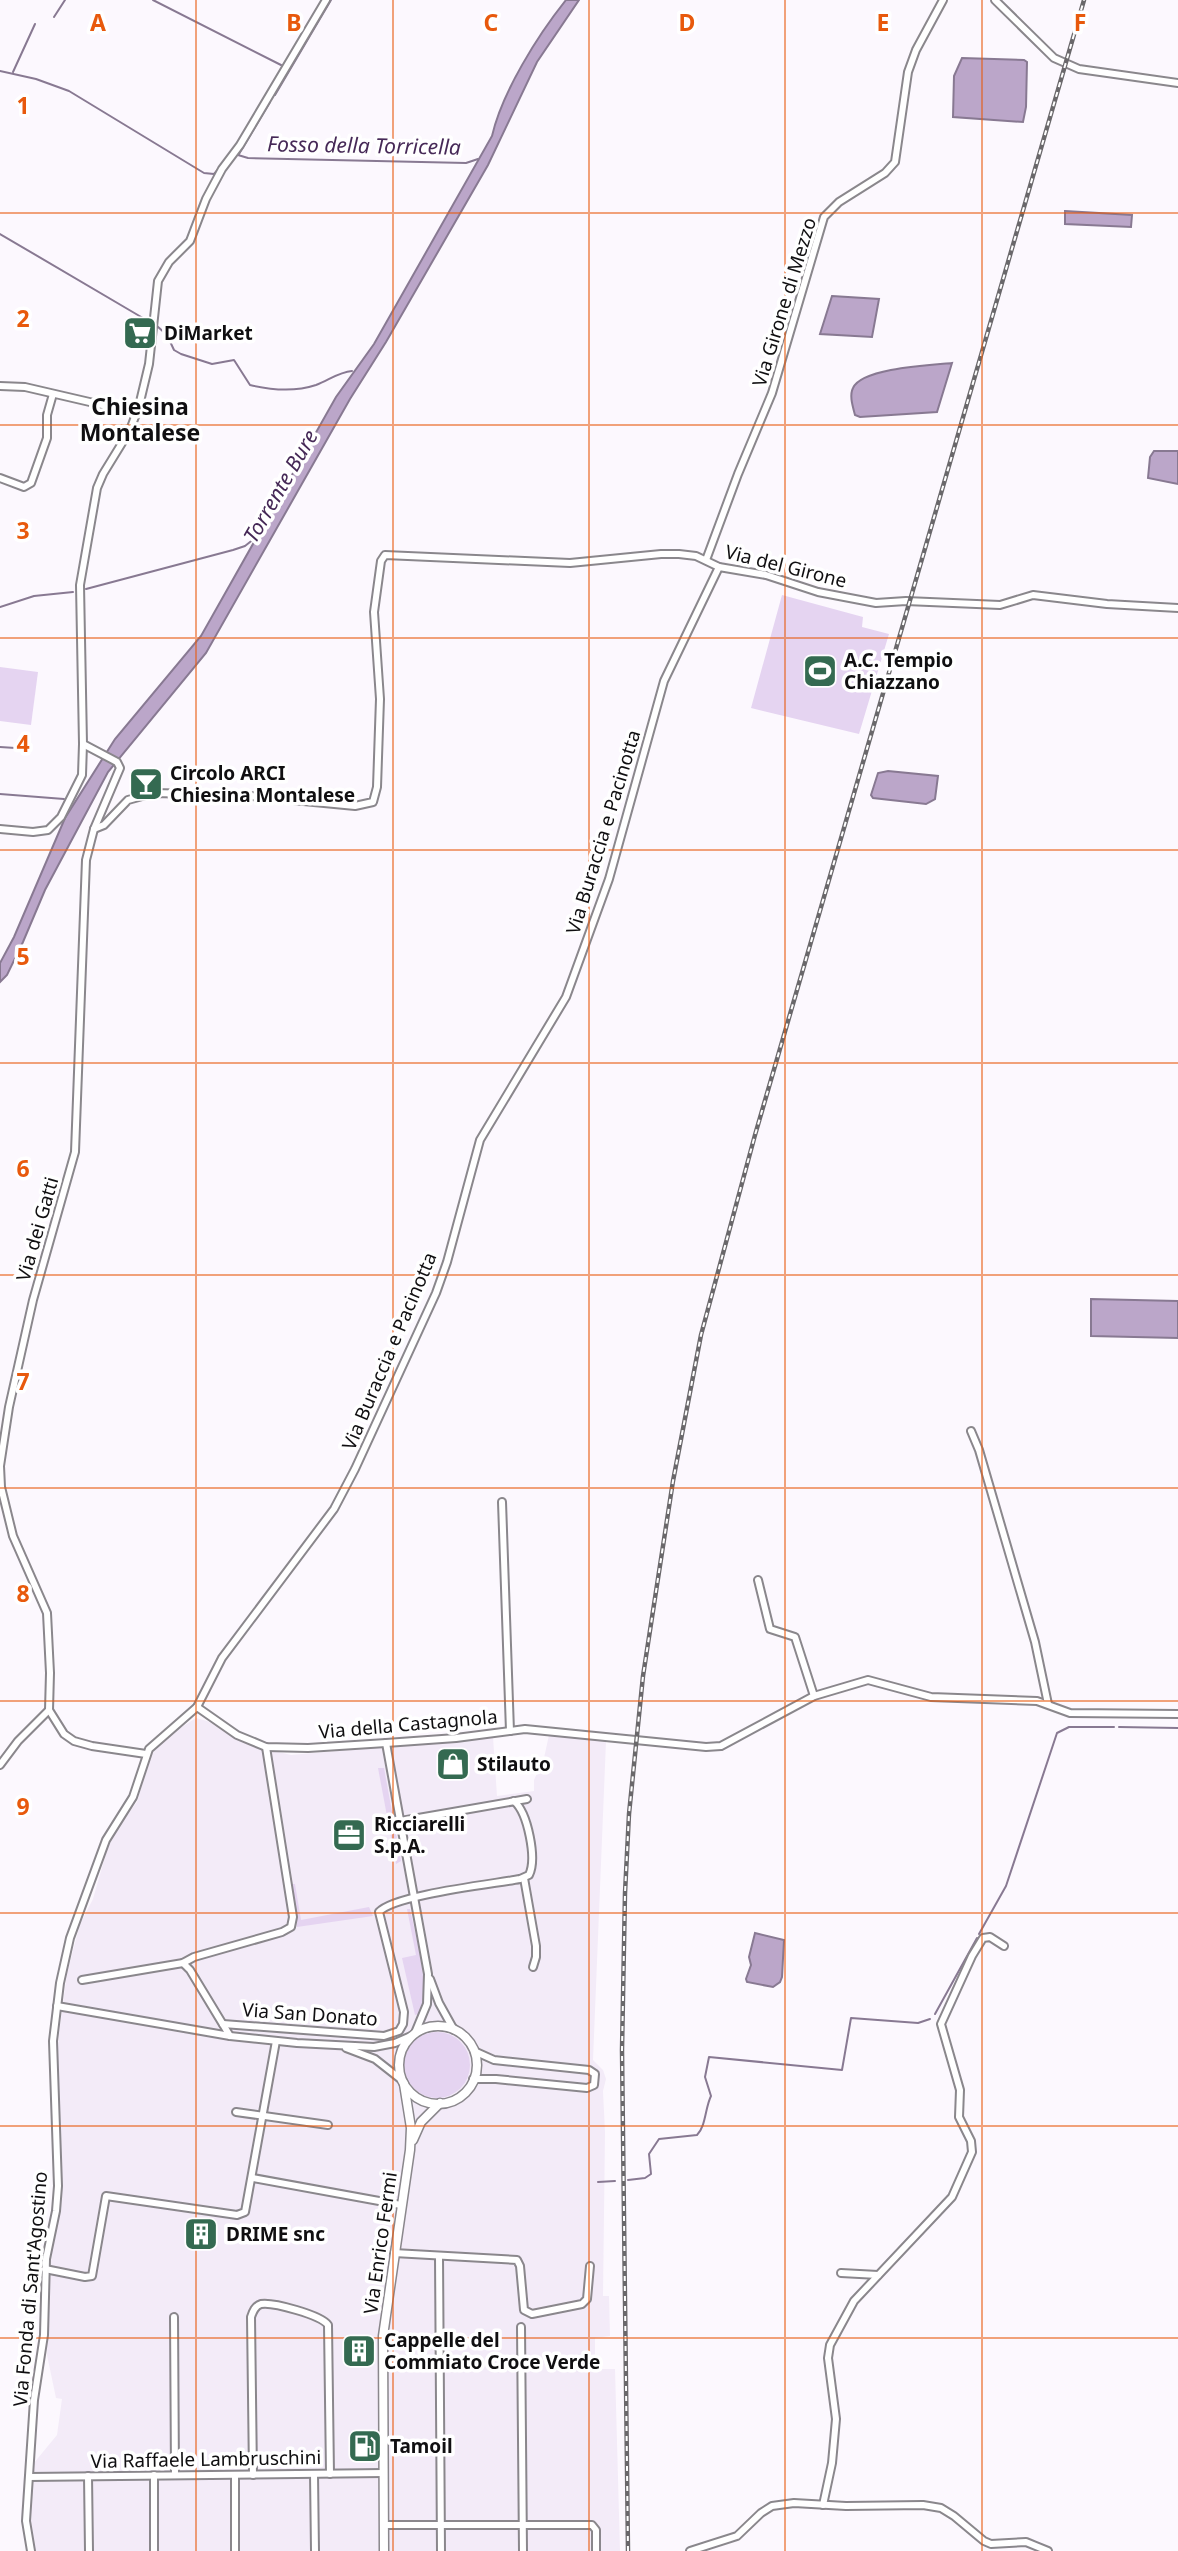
<svg xmlns="http://www.w3.org/2000/svg" width="1178" height="2551" font-family="'Noto Sans',sans-serif">
<rect width="100%" height="100%" fill="#fcf8fe"/>
<!-- built -->
<polygon fill="#f3ebf8" points="196,1718 207,1721 254,1746 291,1755 493,1737 497,1796 534,1791 534,1780 544,1758 549,1735 606,1741 593,2060 603,2070 606,2079 603,2091 605,2132 603,2296 609,2296 610,2336 595,2338 595,2369 615,2369 620,2551 27,2551 21,2517 24,2475 57,2435 62,2399 56,2398 47,2355 51,2258 62,2200 57,2064 59,2033 67,1973 80,1924 93,1899 111,1836 137,1802 151,1755 169,1735"/>
<!-- green -->
<g fill="#e5d4f1">
<polygon points="782,595 863,617 862,627 889,634 859,734 751,708"/>
<polygon points="0,667 38,672 31,725 0,721"/>
<polygon points="378,1768 384,1768 401,1861 396,1864"/>
<polygon points="291,1884 295,1884 301,1920 369,1907 373,1916 297,1927"/>
<path d="M407,1909h3c6,30 21,76 9,105l-4,1 -13,-57 14,-3z"/>
<circle cx="437" cy="2065" r="33"/>
</g>
<!-- water -->
<g fill="#bba6c9" stroke="#887992" stroke-width="2">
<path d="M566,0h13l-42,62 -49,103 -102,177 -36,57 -144,254 -98,119 -63,118 -22,52 -16,33 -7,7v-19l14,-26 51,-119 50,-79 86,-103 135,-239 38,-53 118,-208c10,-44 46,-101 74,-136z"/>
<polygon points="962,58 1024,60 1027,62 1026,107 1023,122 953,117 954,76"/>
<polygon points="1065,211 1132,215 1131,227 1065,224"/>
<polygon points="832,296 879,299 872,337 820,334"/>
<path d="M952,363l-15,49 -77,5 -5,-2c-2,-8 -6,-19 -2,-27 9,-20 78,-23 99,-25z"/>
<polygon points="1154,451 1178,451 1178,484 1148,478 1150,457"/>
<polygon points="888,771 938,776 935,799 926,804 873,798 871,795 878,773"/>
<polygon points="1091,1299 1178,1301 1178,1338 1091,1336"/>
<polygon points="755,1933 784,1940 782,1977 780,1982 773,1987 747,1982 746,1979 751,1965 749,1957"/>
</g>
<g fill="none" stroke-linecap="round" stroke-linejoin="round">
<!-- stream -->
<g stroke="#887992" stroke-width="2">
<polyline points="153,0 281,65"/>
<polyline points="54,17 65,0"/>
<polyline points="0,71 36,79 69,91 204,173 214,174 221,166"/>
<polyline points="13,72 35,24"/>
<polyline points="275,95 331,0"/>
<polyline points="239,154 270,102"/>
<polyline points="238,155 248,158 466,163 478,159"/>
<polyline points="0,234 148,321"/>
<path d="M157,326l10,9 7,15 7,4 31,10 22,-4 16,25c21,5 45,7 66,0 13,-5 23,-13 36,-14"/>
<polyline points="86,589 233,550 245,546 260,534"/>
<polyline points="0,607 34,596 73,592"/>
<polyline points="0,747 31,749"/>
<polyline points="0,794 64,799"/>
<polyline points="1119,1727 1178,1728"/>
<polyline points="979,1934 1006,1886 1057,1733 1069,1727 1114,1727"/>
<polyline points="935,2014 977,1938"/>
<path d="M628,2180l17,-2 6,-4 -2,-20 10,-15 38,-4c9,-9 8,-27 14,-39l-6,-19 4,-20 133,13 9,-52 67,5 12,-4"/>
<polyline points="598,2182 615,2181"/>
</g>
<!-- minor casing -->
<g stroke="#8a878c" stroke-width="10">
<g id="minor">
<polyline points="995,0 1054,58 1079,69 1178,83"/>
<polyline points="0,386 25,387 137,413"/>
<polyline points="0,478 24,487 31,483 47,438 47,415 53,394"/>
<polyline points="706,560 738,474 772,393 824,217 839,202 885,173 895,162 908,72 916,50 943,0"/>
<polyline points="0,829 33,832 48,830 61,817 82,775 83,744"/>
<polyline points="94,829 104,825 128,800 153,793 241,795 355,806 373,802 377,787 380,699 374,612 381,561 385,555 570,563 661,554 679,554 696,556 719,567 766,575 818,592 876,603 906,601 1000,605 1033,595 1107,604 1178,608"/>
<polyline points="971,1431 979,1450 1035,1642 1048,1704"/>
<polyline points="502,1502 510,1731"/>
<polyline points="758,1580 770,1629 795,1637 814,1696"/>
<polyline points="197,1707 237,1735 266,1747 308,1748 386,1743 456,1738 525,1729 706,1747 721,1746 814,1696 868,1680 931,1697 1037,1701 1070,1713 1178,1714"/>
<polyline points="386,1743 428,1974 427,2004 415,2033"/>
<polyline points="146,1754 92,1746 74,1741 64,1734 49,1710 50,1673 47,1613 13,1536 1,1487 0,1466 9,1407 33,1300 75,1152 86,860 94,829 120,768 117,762 83,744 80,585 97,488 103,474 130,430 139,406 149,364 158,281 169,262 190,241 206,199 222,169 240,145 326,0"/>
<polyline points="0,1765 18,1741 49,1710"/>
<polyline points="401,1821 527,1799"/>
<polyline points="524,1878 536,1946 536,1957 533,1967"/>
<polyline points="183,1963 190,1970 230,2036"/>
<polyline points="430,1979 439,2003 454,2030"/>
<polyline points="82,1980 183,1963 194,1957 282,1932 291,1927 293,1917 266,1747"/>
<polyline points="57,2006 230,2036 297,2043 374,2047 395,2043 411,2036"/>
<path d="M223,2024l161,12 15,-5 4,-7 1,-12 -25,-100c14,-17 114,-28 141,-33l9,-4c8,-16 -1,-62 -15,-74"/>
<polyline points="346,2048 375,2059 403,2081"/>
<polyline points="473,2079 496,2079 587,2088 594,2085 595,2074 589,2070 494,2060 474,2051"/>
<polyline points="236,2112 328,2125"/>
<polyline points="253,2178 401,2205"/>
<polyline points="394,2253 517,2260 520,2266 524,2310 532,2314 582,2304 587,2299 590,2266"/>
<polyline points="439,2256 441,2551"/>
<polyline points="45,2269 85,2277 92,2276 106,2196 237,2215 245,2212 276,2041"/>
<polyline points="841,2273 878,2275"/>
<polyline points="174,2317 175,2475"/>
<polyline points="521,2327 523,2551"/>
<polyline points="314,2474 315,2551"/>
<polyline points="154,2475 154,2551"/>
<polyline points="235,2475 235,2551"/>
<path d="M253,2475l-2,-158c2,-6 4,-11 10,-13 12,-2 60,11 67,21l2,149"/>
<polyline points="88,2476 89,2551"/>
<polyline points="29,2477 384,2473"/>
<polyline points="823,2505 832,2463 836,2419 828,2358 830,2345 854,2301 952,2197 972,2152 971,2141 959,2117 960,2090 941,2024 972,1956 983,1938 990,1937 1004,1946"/>
<polyline points="384,2525 592,2525 596,2530 596,2551"/>
<polyline points="31,2551 26,2521 34,2400 44,2335 46,2259 56,2211 58,2186 53,2041 60,1983 70,1938 106,1840 133,1797 149,1749 197,1707 222,1658 334,1509 355,1469 436,1293 447,1262 480,1140 566,997 609,879 664,681 719,567"/>
<polyline points="690,2551 737,2536 761,2513 772,2506 794,2503 846,2506 923,2505 941,2508 954,2516 984,2541 991,2544 1026,2542 1048,2551"/>
</g>
</g>
<!-- tertiary casing -->
<g stroke="#8a878c" stroke-width="11">
<g id="tertiary">
<circle cx="438" cy="2065" r="39"/>
<polyline points="413,2140 421,2122 440,2103"/>
<polyline points="384,2551 383,2336 410,2150 411,2128 404,2084"/>
</g>
</g>
<!-- minor -->
<use href="#minor" stroke="#fff" stroke-width="6"/>
<!-- tertiary -->
<use href="#tertiary" stroke="#fff" stroke-width="8"/>
<!-- rail casing -->
<g stroke="#6a686b" stroke-width="4.5">
<polyline id="rail" points="628,2551 622,2050 625,1893 629,1814 643,1676 673,1481 701,1335 755,1135 1084,0"/>
</g>
<!-- rail -->
<use href="#rail" stroke="#fff" stroke-width="2" stroke-dasharray="5" stroke-linecap="butt"/>
</g>
<!-- grid -->
<path fill="none" stroke="#e8590c" stroke-width="2" stroke-opacity="0.55" d="M196,0v2551M393,0v2551M589,0v2551M785,0v2551M982,0v2551M0,213h1178M0,425h1178M0,638h1178M0,850h1178M0,1063h1178M0,1275h1178M0,1488h1178M0,1701h1178M0,1913h1178M0,2126h1178M0,2338h1178"/>
<!-- icons -->
<defs>
<g id="supermarket-square" transform="scale(1.75)"><rect x="-9" y="-9" width="18" height="18" rx="4" fill="#346a51" stroke="#fff"/><path d="M-6-5.5h2.5l.6 2H6L4.5 2H-2.5L-4.4-4H-6ZM-1.5 3.2a1.3 1.3 0 1 0 .1 0ZM3 3.2a1.3 1.3 0 1 0 .1 0Z" fill="#fff"/></g>
<g id="stadium-square" transform="scale(1.75)"><rect x="-9" y="-9" width="18" height="18" rx="4" fill="#346a51" stroke="#fff"/><path d="M0-5a6.5 5 0 1 0 0 10a6.5 5 0 1 0 0-10ZM-3.5-1.8h7v3.6h-7Z" fill="#fff"/></g>
<g id="bar-square" transform="scale(1.75)"><rect x="-9" y="-9" width="18" height="18" rx="4" fill="#346a51" stroke="#fff"/><path d="M-6-5H6L.8 .8V4.5H3.5V6h-7V4.5H-.8V.8Z" fill="#fff"/></g>
<g id="shop-square" transform="scale(1.75)"><rect x="-9" y="-9" width="18" height="18" rx="4" fill="#346a51" stroke="#fff"/><path d="M-5-2.5h2.3a2.7 3.5 0 0 1 5.4 0H5L5.5 6h-11ZM-1.5-2.5h3a1.5 2.3 0 0 0-3 0Z" fill="#fff"/></g>
<g id="office-square" transform="scale(1.75)"><rect x="-9" y="-9" width="18" height="18" rx="4" fill="#346a51" stroke="#fff"/><path d="M-6-3h4V-5.5h4V-3h4V5H-6ZM-1-4.5V-3h2v-1.5ZM-6 0V1H6V0Z" fill="#fff"/></g>
<g id="building-square" transform="scale(1.75)"><rect x="-9" y="-9" width="18" height="18" rx="4" fill="#346a51" stroke="#fff"/><path d="M-4-6H4V6H1V3H-1V6H-4ZM-2.5-4.3h1.7v1.8h-1.7ZM.8-4.3h1.7v1.8H.8ZM-2.5-1h1.7V.8h-1.7ZM.8-1h1.7V.8H.8Z" fill="#fff"/></g>
<g id="fuel-square" transform="scale(1.75)"><rect x="-9" y="-9" width="18" height="18" rx="4" fill="#346a51" stroke="#fff"/><path d="M-5.5-6h7V0h2V4h1.3V-2.5L3-4.5l.8-.8L6-3V5H2.5V1h-1V6h-7ZM-4.2-4.7v3.2H.2V-4.7Z" fill="#fff"/></g>
</defs>
<g fill-rule="evenodd">
<use href="#supermarket-square" x="140" y="333"/>
<use href="#stadium-square" x="820" y="671"/>
<use href="#bar-square" x="146" y="784"/>
<use href="#shop-square" x="453" y="1764"/>
<use href="#office-square" x="349" y="1835"/>
<use href="#building-square" x="201" y="2234"/>
<use href="#building-square" x="359" y="2351"/>
<use href="#fuel-square" x="365" y="2446"/>
</g>
<g text-anchor="middle" dominant-baseline="central" stroke-width="7" stroke-linejoin="round" paint-order="stroke">
<!-- street labels -->
<g font-size="19" fill="#100f11" stroke="#fff">
<text transform="translate(784 302) rotate(-73)">Via Girone di Mezzo</text>
<text transform="translate(786 566) rotate(14)">Via del Girone</text>
<text transform="translate(603 832) rotate(-73)">Via Buraccia e Pacinotta</text>
<text transform="translate(37 1229) rotate(-74)">Via dei Gatti</text>
<text transform="translate(389 1351) rotate(-67)">Via Buraccia e Pacinotta</text>
<text transform="translate(408 1724) rotate(-5)">Via della Castagnola</text>
<text transform="translate(310 2014) rotate(4)">Via San Donato</text>
<text transform="translate(380 2243) rotate(-82)">Via Enrico Fermi</text>
<text transform="translate(30 2289) rotate(-85)">Via Fonda di Sant'Agostino</text>
<text transform="translate(206 2459) rotate(-1)">Via Raffaele Lambruschini</text>
</g>
<!-- poi labels -->
<g font-size="19" font-weight="bold" fill="#100f11" stroke="#fff" text-anchor="start">
<text x="164" y="333">DiMarket</text>
<text x="844" y="660">A.C. Tempio<tspan x="844" dy="22">Chiazzano</tspan></text>
<text x="170" y="773">Circolo ARCI<tspan x="170" dy="22">Chiesina Montalese</tspan></text>
<text x="477" y="1764">Stilauto</text>
<text x="374" y="1824">Ricciarelli<tspan x="374" dy="22">S.p.A.</tspan></text>
<text x="226" y="2234">DRIME snc</text>
<text x="384" y="2340">Cappelle del<tspan x="384" dy="22">Commiato Croce Verde</tspan></text>
<text x="390" y="2446">Tamoil</text>
</g>
<!-- water labels -->
<g font-size="21" font-style="italic" fill="#462957" stroke="#fff">
<text transform="translate(364 145) rotate(1)">Fosso della Torricella</text>
<text transform="translate(280 486) rotate(-60)">Torrente Bure</text>
</g>
<!-- quarter labels -->
<g font-size="23" font-weight="bold" fill="#100f11" stroke="#fff">
<text x="140" y="406">Chiesina<tspan x="140" dy="26">Montalese</tspan></text>
</g>
</g>
<g font-size="23" text-anchor="middle" font-weight="bold" fill="#e8590c" stroke="#fff" stroke-width="7" stroke-linejoin="round" paint-order="stroke">
<text x="98" y="31">A</text>
<text x="294" y="31">B</text>
<text x="491" y="31">C</text>
<text x="687" y="31">D</text>
<text x="883" y="31">E</text>
<text x="1080" y="31">F</text>
<text x="23" y="114">1</text>
<text x="23" y="327">2</text>
<text x="23" y="539">3</text>
<text x="23" y="752">4</text>
<text x="23" y="965">5</text>
<text x="23" y="1177">6</text>
<text x="23" y="1390">7</text>
<text x="23" y="1602">8</text>
<text x="23" y="1815">9</text>
</g>
</svg>
